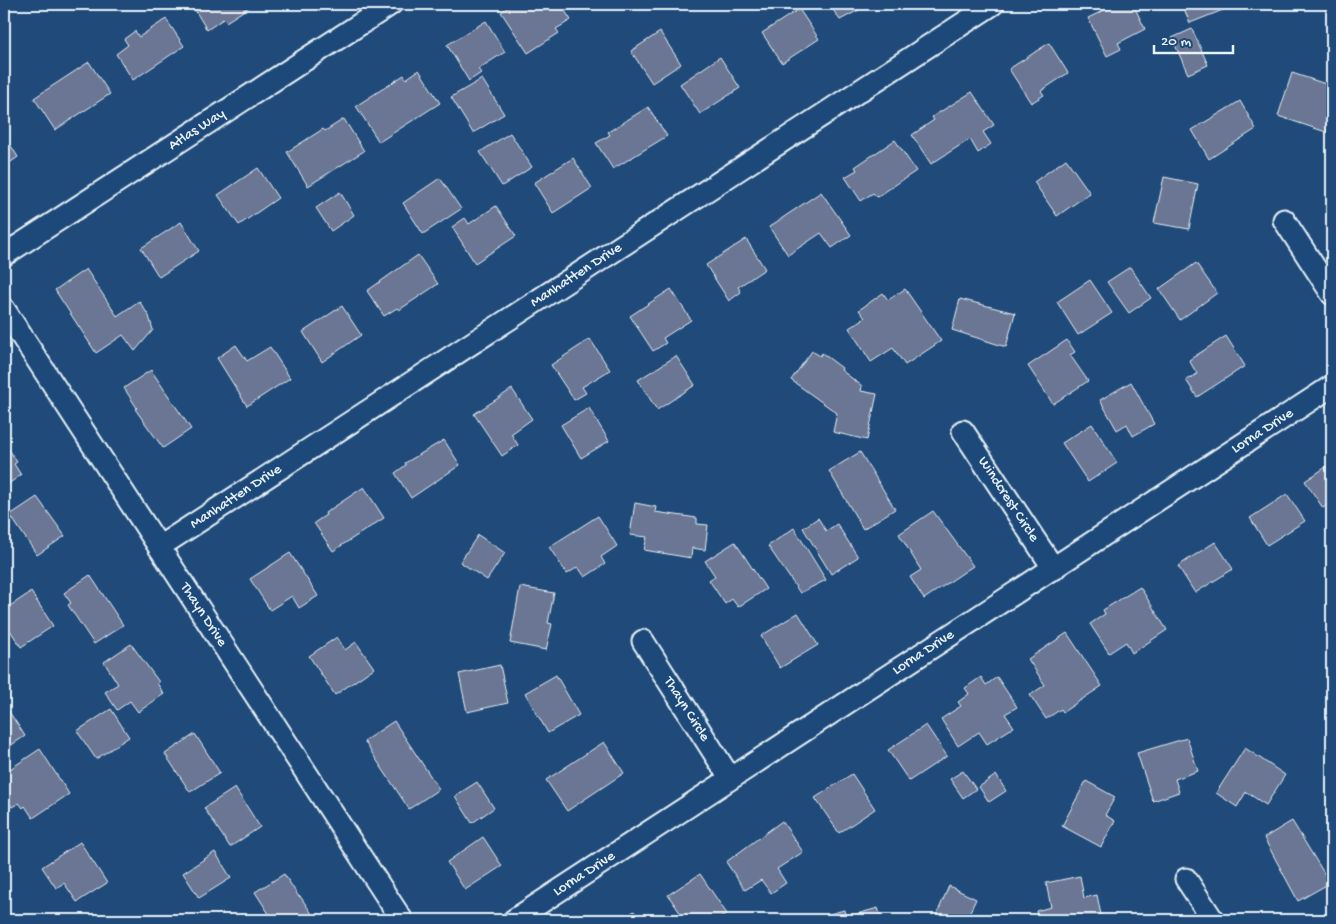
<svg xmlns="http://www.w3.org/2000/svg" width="1336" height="924" font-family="'Gochi Hand',sans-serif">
<rect width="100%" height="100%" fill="#1f4a7a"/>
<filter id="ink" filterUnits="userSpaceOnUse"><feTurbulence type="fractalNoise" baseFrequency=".02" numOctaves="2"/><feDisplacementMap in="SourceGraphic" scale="10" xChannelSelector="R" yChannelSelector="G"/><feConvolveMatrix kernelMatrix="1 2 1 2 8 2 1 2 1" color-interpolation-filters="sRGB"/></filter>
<g filter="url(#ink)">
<!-- building -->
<g fill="#6b7693" stroke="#e8f1f8">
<polygon points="194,4 254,4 226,22 223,19 207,30 192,5"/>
<polygon points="513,4 577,4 565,11 571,20 556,29 559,33 528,53 501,12"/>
<polygon points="829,4 870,4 840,20"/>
<polygon points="1117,4 1133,4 1145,29 1118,43 1121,49 1107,56 1088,18"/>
<polygon points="1182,4 1238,4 1190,23"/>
<polygon points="799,9 819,39 782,63 762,33"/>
<polygon points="166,19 184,46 133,80 116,54 128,45 124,39 135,31 139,37"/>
<polygon points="486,21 505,52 478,69 481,73 469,81 447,45"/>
<polygon points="1192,29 1208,65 1188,74 1172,38"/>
<polygon points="660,32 681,64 652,83 631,51"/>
<polygon points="1049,43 1068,73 1041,91 1044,95 1031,103 1009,69"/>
<polygon points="720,57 740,88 700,114 680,84"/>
<polygon points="89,62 110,94 55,130 34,98"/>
<polygon points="419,70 440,103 379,142 356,106 404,75 406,79"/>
<polygon points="1292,73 1332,86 1332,134 1278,116"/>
<polygon points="482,79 504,114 473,133 451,97"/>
<polygon points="972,92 994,125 983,132 991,144 978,153 970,139 931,164 912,135 934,120 932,117"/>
<polygon points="1240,101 1256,129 1209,159 1192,130"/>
<polygon points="648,107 667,136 613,169 596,143 610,135 608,132"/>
<polygon points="344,119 364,151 308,186 287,152 323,129 325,131"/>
<polygon points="510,133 532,167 502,186 480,152"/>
<polygon points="4,135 18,157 4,167"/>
<polygon points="895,140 916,171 877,197 873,193 861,201 845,177 857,170 855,167"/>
<polygon points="573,158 592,188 553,213 534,183"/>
<polygon points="1066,159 1090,193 1057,216 1034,182"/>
<polygon points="258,168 278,198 239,225 218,195"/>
<polygon points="1164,177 1198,184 1189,229 1154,223"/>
<polygon points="440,178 461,209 423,234 403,203"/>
<polygon points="340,192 354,215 331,231 316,208"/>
<polygon points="821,192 851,235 832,248 821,233 788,255 769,227"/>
<polygon points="496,206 516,236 475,263 452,227 465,218 469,224"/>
<polygon points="181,222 199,251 159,277 141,248"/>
<polygon points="746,239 765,269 738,287 741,292 729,301 706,265"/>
<polygon points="418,255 438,284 399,310 397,308 384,316 367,291"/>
<polygon points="1196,263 1217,293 1180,320 1159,289"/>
<polygon points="1130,267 1151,298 1129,313 1107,282"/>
<polygon points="86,269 117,316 139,301 149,316 153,330 135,351 123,335 96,353 55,290"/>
<polygon points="1090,280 1112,313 1078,335 1057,302"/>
<polygon points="671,289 691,320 663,338 666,343 653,351 630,316"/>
<polygon points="905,289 941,341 905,365 893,348 871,362 849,328 865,318 859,310 883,293 888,300"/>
<polygon points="960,299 1015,313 1006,347 952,330"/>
<polygon points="342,306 361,335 322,362 303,332"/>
<polygon points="1226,336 1245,366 1197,397 1186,380 1197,374 1189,360"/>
<polygon points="590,339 610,370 582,387 586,393 574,400 551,365"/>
<polygon points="1067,340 1075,352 1070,355 1088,381 1053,404 1028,366"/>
<polygon points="236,345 247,361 270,347 290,378 247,406 217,358"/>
<polygon points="812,351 820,356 822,353 842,368 841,370 862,386 861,391 877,394 867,440 833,432 837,413 791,380"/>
<polygon points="676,356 695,385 657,410 638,380"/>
<polygon points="151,370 191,429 163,448 135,409 137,408 124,388"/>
<polygon points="1131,382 1154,424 1133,436 1127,424 1117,430 1100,400"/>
<polygon points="512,389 532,419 511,434 518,445 502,456 474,414"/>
<polygon points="589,408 609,441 581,458 561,425"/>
<polygon points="1092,424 1117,463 1088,482 1062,443"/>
<polygon points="444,440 460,465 411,498 395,473 406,465 405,463"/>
<polygon points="4,442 17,462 14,464 21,475 4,487"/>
<polygon points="860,452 895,509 863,529 829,471"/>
<polygon points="1332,463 1332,502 1323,508 1305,481"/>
<polygon points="364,487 384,518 333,551 314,523 326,515 325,513"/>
<polygon points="1287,494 1305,521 1267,545 1250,518"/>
<polygon points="37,497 65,536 37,555 10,515"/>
<polygon points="635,503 656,507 655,512 697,518 697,524 708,525 705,550 692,548 691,558 644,550 647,537 630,535"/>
<polygon points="933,511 973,566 924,599 910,577 921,570 899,534"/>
<polygon points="598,516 617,546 601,557 605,564 585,577 578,567 567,574 549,547"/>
<polygon points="818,518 826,531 837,524 858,557 831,574 803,528"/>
<polygon points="794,528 826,580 800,593 768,546"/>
<polygon points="478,535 505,553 487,580 460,562"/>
<polygon points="735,542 766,589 738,607 732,599 725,604 709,580 715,576 705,561"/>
<polygon points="1215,542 1233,569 1195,593 1178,566"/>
<polygon points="290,553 318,596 299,608 292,596 270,610 250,579"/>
<polygon points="90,575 123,625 94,644 68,605 71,603 64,593"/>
<polygon points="520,587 554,593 548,623 552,624 546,650 510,643"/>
<polygon points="1140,587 1167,630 1132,653 1126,642 1109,653 1090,624 1105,614 1103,610"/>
<polygon points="31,592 53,626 21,647 4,621 4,610"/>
<polygon points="798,613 818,645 780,668 761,636"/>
<polygon points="1067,633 1102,686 1063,712 1061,709 1046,719 1030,695 1045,685 1028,659"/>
<polygon points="337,637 345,650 356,642 374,668 335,695 309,656"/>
<polygon points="131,644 159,682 157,683 164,694 138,712 130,701 117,710 105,692 118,684 104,662"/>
<polygon points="500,665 508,703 467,712 459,674"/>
<polygon points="556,675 579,715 548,733 525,693"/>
<polygon points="981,677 986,685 997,677 1017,707 1005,714 1014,727 987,744 979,732 958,746 941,719 961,706 958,702 969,694 965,688"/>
<polygon points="4,704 25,736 4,750"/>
<polygon points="111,709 129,737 96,759 77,731"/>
<polygon points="394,721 439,789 409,809 364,741"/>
<polygon points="926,725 947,756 909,781 888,750"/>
<polygon points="195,734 220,773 190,792 165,754"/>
<polygon points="1187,738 1198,771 1175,779 1179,792 1153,801 1137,753"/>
<polygon points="604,742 624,773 567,811 546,780"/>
<polygon points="1245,748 1285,775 1266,805 1246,792 1237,807 1216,793"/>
<polygon points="40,749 69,794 33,818 25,806 23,808 19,803 12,807 4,795 4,773"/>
<polygon points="963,771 976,789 963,798 950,779"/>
<polygon points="852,774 875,809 839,833 815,798"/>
<polygon points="996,775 1006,791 989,802 979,787"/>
<polygon points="1086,781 1115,797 1105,815 1115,821 1101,847 1062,826"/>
<polygon points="477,782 494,808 472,823 455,796"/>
<polygon points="235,788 260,827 230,847 204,808"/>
<polygon points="782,821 803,852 777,869 786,883 771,893 761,880 745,890 726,862"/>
<polygon points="1292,821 1330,883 1298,901 1264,838"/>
<polygon points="483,837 502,866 465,890 447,862"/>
<polygon points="80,842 107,883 77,902 64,883 56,888 42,867"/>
<polygon points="215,852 231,878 199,898 183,873"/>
<polygon points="284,874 299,897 300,896 316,920 273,920 255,892"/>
<polygon points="700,874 727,914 717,920 685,920 668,895"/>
<polygon points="1080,876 1084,898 1097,895 1102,920 1038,920 1036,911 1051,907 1046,883"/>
<polygon points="949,886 976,899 966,920 946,920 936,916"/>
<polygon points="878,908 882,920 851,920 850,916"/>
<polygon points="844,910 846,920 820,920 819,917"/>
<polygon points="634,911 641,920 621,920"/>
<polygon points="143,915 146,920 135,920"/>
</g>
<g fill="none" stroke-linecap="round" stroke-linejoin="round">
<!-- street casing -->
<g stroke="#e8f1f8" stroke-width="25">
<g id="street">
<polyline points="1284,220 1332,294"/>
<path id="s1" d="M4,255l387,-251"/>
<path id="s2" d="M4,309l398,611"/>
<path id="s3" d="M963,431l91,138"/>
<path id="s4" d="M159,547l834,-543"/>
<path id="s5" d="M643,641l87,137"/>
<polyline points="1186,879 1213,920"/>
<path id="s6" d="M514,920l818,-534"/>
</g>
</g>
<!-- street -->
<use href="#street" stroke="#1f4a7a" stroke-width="21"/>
</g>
</g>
<g text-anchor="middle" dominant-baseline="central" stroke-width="4" stroke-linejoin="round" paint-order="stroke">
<!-- street labels -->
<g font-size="15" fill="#e8f1f8" stroke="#1f4a7a">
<text stroke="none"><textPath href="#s1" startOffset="230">Atlas Way</textPath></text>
<text stroke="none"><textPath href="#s4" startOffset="498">Manhatten Drive</textPath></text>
<text stroke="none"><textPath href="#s6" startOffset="894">Lorna Drive</textPath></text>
<text stroke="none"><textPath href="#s4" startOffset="92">Manhatten Drive</textPath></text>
<text stroke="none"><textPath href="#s3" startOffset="82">Windcrest Circle</textPath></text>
<text stroke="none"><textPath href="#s2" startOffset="365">Thayn Drive</textPath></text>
<text stroke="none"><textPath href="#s6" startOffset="489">Lorna Drive</textPath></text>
<text stroke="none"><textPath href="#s5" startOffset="81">Thayn Circle</textPath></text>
<text stroke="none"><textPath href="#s6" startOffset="84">Lorna Drive</textPath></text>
</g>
</g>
<!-- margin -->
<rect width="1336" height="924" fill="none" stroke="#1f4a7a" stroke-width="20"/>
<rect x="10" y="10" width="1316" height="904" fill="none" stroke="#e8f1f8" stroke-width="2" filter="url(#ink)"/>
<!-- scale -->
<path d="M1154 45v8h79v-8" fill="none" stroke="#e8f1f8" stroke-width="2.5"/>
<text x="1161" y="45" font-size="15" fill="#e8f1f8" stroke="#1f4a7a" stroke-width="4" paint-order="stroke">20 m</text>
</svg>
